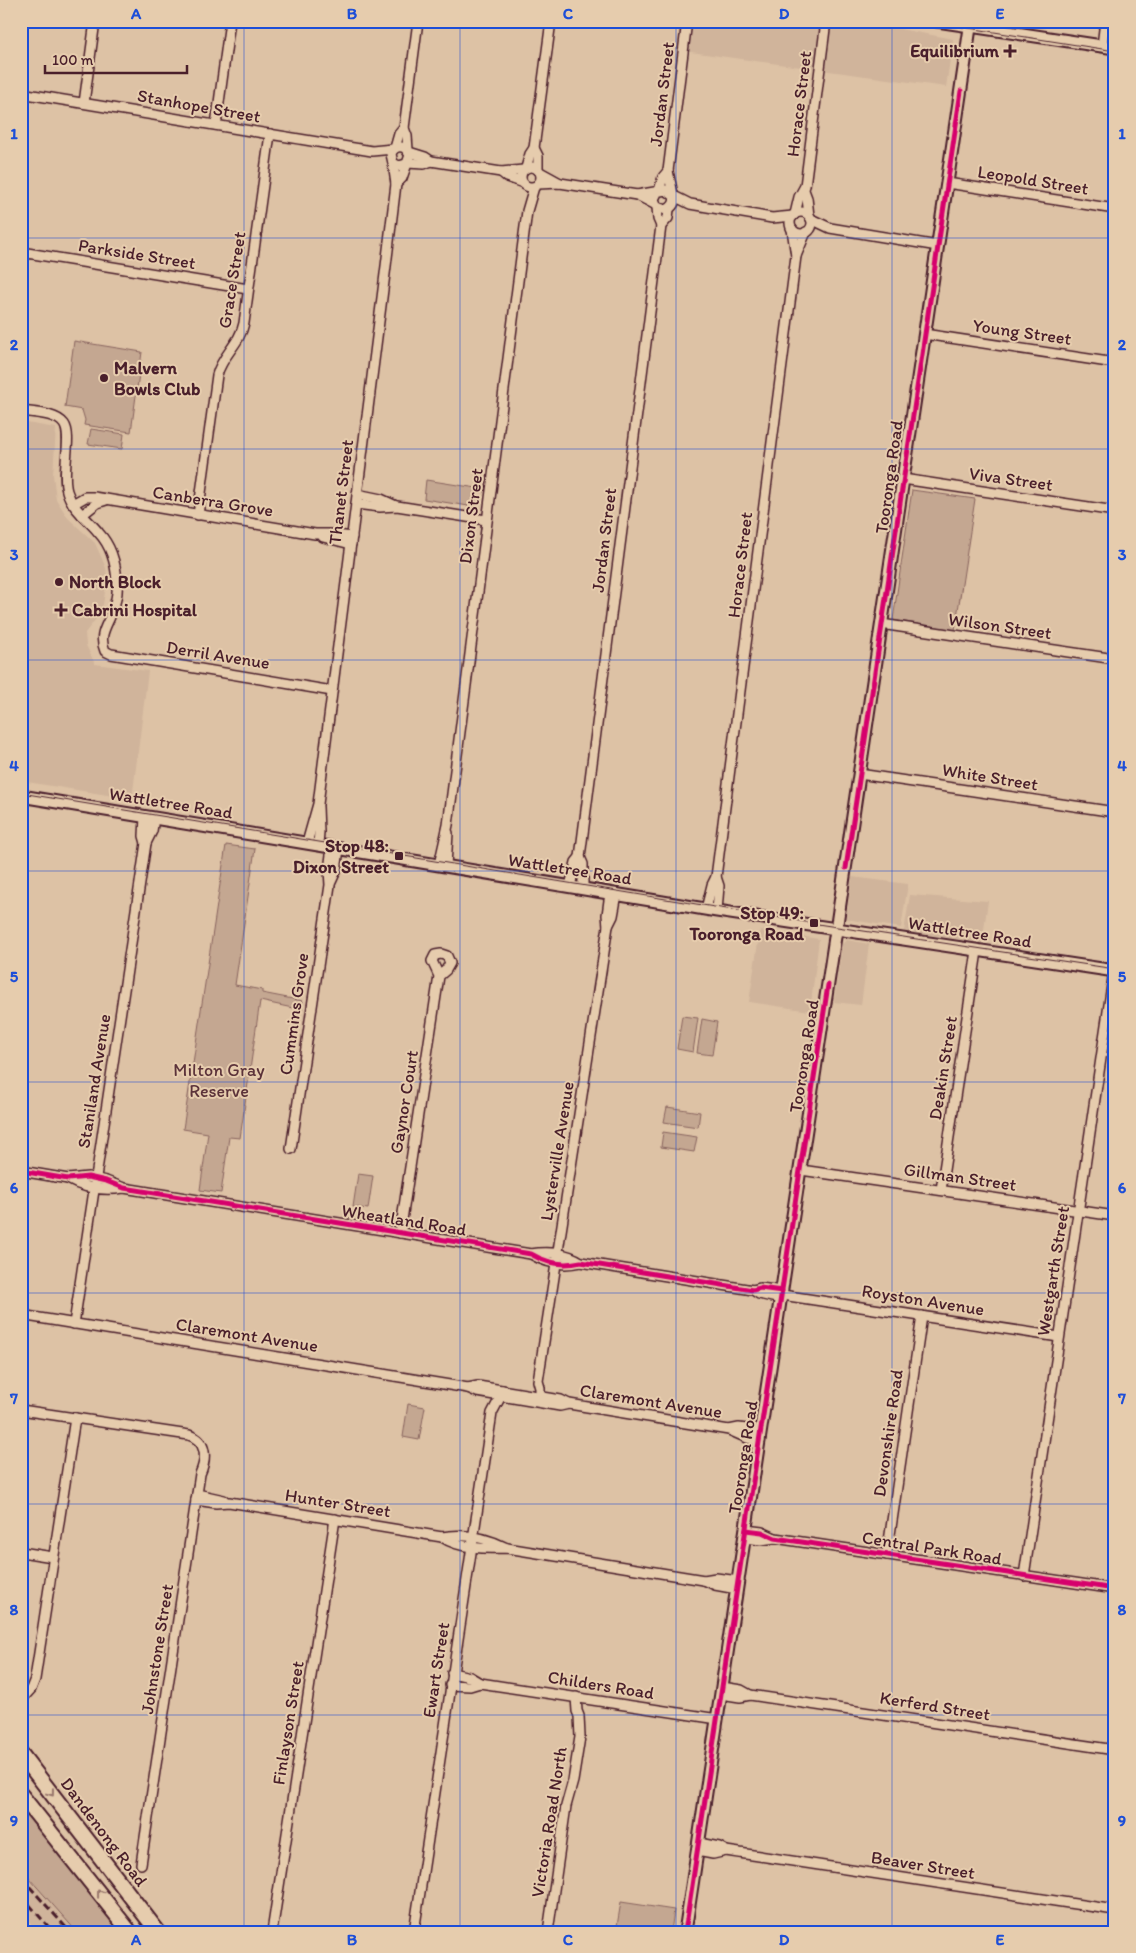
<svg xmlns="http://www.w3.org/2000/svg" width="1136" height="1953" font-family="Itim,sans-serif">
<rect width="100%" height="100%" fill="#ddc2a5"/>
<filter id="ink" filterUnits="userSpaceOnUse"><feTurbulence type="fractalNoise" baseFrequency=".02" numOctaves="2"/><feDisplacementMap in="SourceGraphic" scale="10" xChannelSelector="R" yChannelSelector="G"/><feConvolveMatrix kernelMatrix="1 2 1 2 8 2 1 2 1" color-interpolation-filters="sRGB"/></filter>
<g filter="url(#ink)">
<!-- built -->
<g fill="#d0b49b">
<polygon points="680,21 857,21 953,39 946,87 676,50"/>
<polygon points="21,422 56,428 53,475 56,499 68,518 95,543 106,568 107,579 103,605 99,615 85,633 86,645 95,664 148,671 132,799 21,781"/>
<polygon points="852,877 908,884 901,928 846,919"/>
<polygon points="910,895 988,901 982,943 904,931"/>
<polygon points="760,930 819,939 810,1011 749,1002"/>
<polygon points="847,940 869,944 861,1005 834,1002 842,944"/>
<polygon points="21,1869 77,1932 38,1932 21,1912"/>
</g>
<!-- green -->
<g fill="#c4a791" stroke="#87635e">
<polygon points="74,341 142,352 131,432 84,425 85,420 82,410 65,407"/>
<polygon points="91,429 124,434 122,449 88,444"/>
<polygon points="426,480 477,488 475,507 424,499"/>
<polygon points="912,490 975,499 955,630 893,620"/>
<polygon points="226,845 255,849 235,985 262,990 262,993 303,1001 302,1010 260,1001 240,1138 229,1137 221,1193 200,1190 208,1133 183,1129"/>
<polygon points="682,1016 698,1018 693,1052 677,1049"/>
<polygon points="702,1019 717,1022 712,1055 697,1053"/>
<polygon points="667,1107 700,1112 698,1127 664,1122"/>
<polygon points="663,1132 697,1137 694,1152 661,1147"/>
<polygon points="358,1174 373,1176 368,1209 353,1207"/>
<polygon points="408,1404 425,1407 419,1440 403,1437"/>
<polygon points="21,1807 121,1932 77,1932 21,1869"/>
<polygon points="621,1902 674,1910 671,1932 616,1932"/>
</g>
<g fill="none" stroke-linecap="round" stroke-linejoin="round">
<!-- minor casing -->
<g stroke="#4a1f2b" stroke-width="12">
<g id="minor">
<polyline points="1102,46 1105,21"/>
<polyline points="21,93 372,151 393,149"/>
<polyline points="84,103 95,21"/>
<polyline points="216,125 230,21"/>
<polyline points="395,148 399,134 404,128"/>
<polyline points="534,148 538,156 538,170"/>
<polyline points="408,150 407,136 404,128 418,21"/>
<polyline points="409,152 425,157 431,161 501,172 523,170"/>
<polyline points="407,163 424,164 431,161"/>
<circle cx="531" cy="177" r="10"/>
<polyline points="526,168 530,154 534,148 551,21"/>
<polyline points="501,172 507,177 521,182"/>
<polyline points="540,172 560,183"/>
<polyline points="947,183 1115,209"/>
<path d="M396,184l6,-6 8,-23 -5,-7c-7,-3 -12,0 -14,6l2,9 6,3 7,-2"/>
<polyline points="538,184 560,183 637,195 656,205"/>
<polyline points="804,190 807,198 809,216"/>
<polyline points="659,191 663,177 668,171"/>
<polyline points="673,194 668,171 687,21"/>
<path d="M637,195l29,-5 8,6c2,6 -1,11 -8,14l-9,-3 -3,-8 3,-6"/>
<polyline points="674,196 690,204 772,218 793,216"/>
<polyline points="657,207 658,219 661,226"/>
<circle cx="801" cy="223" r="11"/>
<polyline points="795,214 799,197 805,186 826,21"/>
<polyline points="811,219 830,228 938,246"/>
<polyline points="21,252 248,289"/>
<polyline points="796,256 806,232"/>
<polyline points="924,334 1115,363"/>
<path d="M21,411c12,2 35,2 43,13 9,12 -3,48 3,67 5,18 21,28 32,42 13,14 17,31 18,49 1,9 -1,20 -5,30 -5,14 -14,23 -7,39l6,3 221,37"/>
<polyline points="903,479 1115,511"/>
<polyline points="357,494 381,499 394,505"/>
<polyline points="73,504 85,497 94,497 315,534 329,534 352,537"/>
<polyline points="356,504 380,507 397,506 486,520"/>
<polyline points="82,515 97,503 106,500"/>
<path d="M198,515l19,-140c5,-20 23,-31 27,-52l26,-189"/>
<polyline points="323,537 351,544"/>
<polyline points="881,624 1115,659"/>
<polyline points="859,774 1115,812"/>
<polyline points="145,816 144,836 146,843"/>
<polyline points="307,843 318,804 386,266 396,184 393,163"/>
<polyline points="318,845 319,832 318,807"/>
<polyline points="580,857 583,864 583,888"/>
<polyline points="439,865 448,825 527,211 534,187"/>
<polyline points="446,866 448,833"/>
<polyline points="716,877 719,886 717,911"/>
<polyline points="331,882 336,871 339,849"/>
<polyline points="570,886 576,862 580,857 661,226 668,218 669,209"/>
<polyline points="706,909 712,885 716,877 796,256 792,229"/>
<polyline points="608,926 613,916 617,894"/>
<polyline points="291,1149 330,885 329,870 332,847"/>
<polyline points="801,1170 1115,1216"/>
<path d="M21,1171l47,8 20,-2 18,4 18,7 407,66c15,9 33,12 50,8l172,28 7,-2 22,3"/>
<path d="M68,1179c17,10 36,12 56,9"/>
<polyline points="941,1190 977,951"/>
<polyline points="400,1233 439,976 432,961 435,955 441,954 447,956 450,963 446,970 439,976"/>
<path d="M531,1254c17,-3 36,-1 50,8"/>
<polyline points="753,1290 759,1294 781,1299"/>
<polyline points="782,1295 1059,1337"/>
<polyline points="21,1315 468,1388 477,1392 560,1406 569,1404"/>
<polyline points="74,1324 146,843 152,831 154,818"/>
<polyline points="468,1388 478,1386 561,1400 569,1404 729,1430 747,1438 760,1441"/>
<polyline points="540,1402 540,1388 538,1381 608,926 607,915 610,893"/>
<path d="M21,1410l168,25c18,6 18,23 11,39l-59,390"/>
<polyline points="729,1430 739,1428 761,1431"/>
<polyline points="197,1494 224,1500"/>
<path d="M196,1500l20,3 13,-1 213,35c22,-4 45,1 65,11"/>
<polyline points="746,1530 762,1532 775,1538 1115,1589"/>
<path d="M442,1537c18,12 44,12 65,11l197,32 11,5 22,4"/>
<polyline points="745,1538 761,1540 775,1538"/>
<polyline points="21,1552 53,1557"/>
<polyline points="887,1555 922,1316"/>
<polyline points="1024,1576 1114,971"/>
<polyline points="704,1580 716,1578 739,1581"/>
<polyline points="452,1673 470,1677 480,1683 718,1719"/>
<polyline points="450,1685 470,1686 480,1683"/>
<polyline points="722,1687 741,1690 750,1695 1115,1750"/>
<polyline points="721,1694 740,1697 750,1695"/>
<polyline points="22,1699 31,1689 35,1679 75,1418"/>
<polyline points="699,1843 719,1847 726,1851"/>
<polyline points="697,1851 713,1854 726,1851 1115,1910"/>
<polyline points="272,1932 335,1519"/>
<polyline points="414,1932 492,1413 501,1396 502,1390"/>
<polyline points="548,1932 566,1806 573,1781 580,1737 579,1716 577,1711 576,1697"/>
</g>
</g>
<!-- major casing -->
<g stroke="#4a1f2b" stroke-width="15">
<g id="major">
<polyline points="937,21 1115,48"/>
<polyline points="21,796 717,911 1115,971"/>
<polyline points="685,1932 838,917 971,21"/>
</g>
</g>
<!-- highway casing -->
<g stroke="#4a1f2b" stroke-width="18">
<g id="highway">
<polyline points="21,1754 158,1932"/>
<polyline points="21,1795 130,1932"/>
</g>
</g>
<!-- minor -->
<use href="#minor" stroke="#e6ccad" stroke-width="9"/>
<!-- major -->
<use href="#major" stroke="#e6ccad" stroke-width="11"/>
<!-- highway -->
<use href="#highway" stroke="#e6ccad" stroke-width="14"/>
<!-- tram -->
<g stroke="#4a1f2b" stroke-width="1">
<polyline points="924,21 1115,51"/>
<polyline points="21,793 824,925 1115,969"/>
</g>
<!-- rail -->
<g stroke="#4a1f2b" stroke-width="3" stroke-dasharray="8 4" stroke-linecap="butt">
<polyline points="21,1877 70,1932"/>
<polyline points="21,1895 53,1932"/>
</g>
<!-- cycleway casing -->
<g stroke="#e6ccad" stroke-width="8">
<g id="cycleway">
<polyline points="846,868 961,91"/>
<path d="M21,1171l47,8 20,-2 18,4 18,7 407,66c15,9 33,12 50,8l172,28 7,-2 22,3"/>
<polyline points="746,1530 762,1532 775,1538 1115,1589"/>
<polyline points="685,1932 828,985"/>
</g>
</g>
<!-- cycleway -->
<use href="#cycleway" stroke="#d6006c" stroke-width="5"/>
</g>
<!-- one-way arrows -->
<defs><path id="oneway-chevron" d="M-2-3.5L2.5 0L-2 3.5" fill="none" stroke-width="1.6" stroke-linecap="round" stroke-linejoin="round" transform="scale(1.25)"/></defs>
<g stroke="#98766c">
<use href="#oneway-chevron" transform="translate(51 1793) rotate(53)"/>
<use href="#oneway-chevron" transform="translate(100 1893) rotate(-128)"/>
</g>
</g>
<!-- grid -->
<path fill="none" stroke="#1d4ed8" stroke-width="1" stroke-opacity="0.55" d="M244,21v1911M460,21v1911M676,21v1911M892,21v1911M21,238h1094M21,449h1094M21,660h1094M21,871h1094M21,1082h1094M21,1293h1094M21,1504h1094M21,1715h1094"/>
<!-- markers -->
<g fill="#4a1f2b" stroke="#e6ccad" stroke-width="2">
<path d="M1007.5 43.5h5v5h5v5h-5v5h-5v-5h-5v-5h5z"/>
<circle cx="104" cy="378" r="5"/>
<circle cx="59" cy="582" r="5"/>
<path d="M58.5 602.5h5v5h5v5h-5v5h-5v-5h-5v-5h5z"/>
<rect x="394" y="851" width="10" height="10" rx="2.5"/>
<rect x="809" y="918" width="10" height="10" rx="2.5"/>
</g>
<g text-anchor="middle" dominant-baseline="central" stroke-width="4" stroke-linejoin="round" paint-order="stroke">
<!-- poi labels -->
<g font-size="18" font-weight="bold" fill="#4a1f2b" stroke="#e6ccad" text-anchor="end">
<text x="999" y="51">Equilibrium</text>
<text x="114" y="368" text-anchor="start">Malvern<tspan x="114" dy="21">Bowls Club</tspan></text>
<text x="69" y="582" text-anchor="start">North Block</text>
<text x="72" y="610" text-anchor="start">Cabrini Hospital</text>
<text x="389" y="846">Stop 48:<tspan x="389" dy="21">Dixon Street</tspan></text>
<text x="804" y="913">Stop 49:<tspan x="804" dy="21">Tooronga Road</tspan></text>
</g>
<!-- street labels -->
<g font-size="18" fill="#4a1f2b" stroke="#e6ccad">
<text transform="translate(662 94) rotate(-83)">Jordan Street</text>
<text transform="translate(799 104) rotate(-83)">Horace Street</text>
<text transform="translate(199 106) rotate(10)">Stanhope Street</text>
<text transform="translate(1033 180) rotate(9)">Leopold Street</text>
<text transform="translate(137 254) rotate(9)">Parkside Street</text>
<text transform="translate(232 280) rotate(-81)">Grace Street</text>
<text transform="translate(1022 332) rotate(8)">Young Street</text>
<text transform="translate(889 477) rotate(-82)">Tooronga Road</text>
<text transform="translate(1011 479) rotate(8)">Viva Street</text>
<text transform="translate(341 492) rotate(-83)">Thanet Street</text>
<text transform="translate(213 501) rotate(9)">Canberra Grove</text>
<text transform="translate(471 516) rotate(-83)">Dixon Street</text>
<text transform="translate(604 540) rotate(-83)">Jordan Street</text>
<text transform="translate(740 565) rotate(-83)">Horace Street</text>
<text transform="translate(1000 626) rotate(8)">Wilson Street</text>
<text transform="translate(218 655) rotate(9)">Derril Avenue</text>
<text transform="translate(990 777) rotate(9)">White Street</text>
<text transform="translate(171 803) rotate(9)">Wattletree Road</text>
<text transform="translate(570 869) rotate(9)">Wattletree Road</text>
<text transform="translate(970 932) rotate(9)">Wattletree Road</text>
<text transform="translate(294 1014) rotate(-82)">Cummins Grove</text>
<text transform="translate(804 1056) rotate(-81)">Tooronga Road</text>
<text transform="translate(943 1068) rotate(-81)">Deakin Street</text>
<text transform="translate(94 1081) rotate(-81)">Staniland Avenue</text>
<text transform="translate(404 1102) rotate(-81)">Gaynor Court</text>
<text transform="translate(557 1151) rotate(-81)">Lysterville Avenue</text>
<text transform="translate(960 1177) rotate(8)">Gillman Street</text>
<text transform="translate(404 1220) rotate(9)">Wheatland Road</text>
<text transform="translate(1053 1271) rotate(-81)">Westgarth Street</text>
<text transform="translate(923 1300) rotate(9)">Royston Avenue</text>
<text transform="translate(247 1335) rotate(9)">Claremont Avenue</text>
<text transform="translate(651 1401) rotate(9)">Claremont Avenue</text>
<text transform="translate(888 1433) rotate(-82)">Devonshire Road</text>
<text transform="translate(743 1457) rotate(-81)">Tooronga Road</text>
<text transform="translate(338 1503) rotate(9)">Hunter Street</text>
<text transform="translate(932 1548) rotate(9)">Central Park Road</text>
<text transform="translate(157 1649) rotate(-81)">Johnstone Street</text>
<text transform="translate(436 1670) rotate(-81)">Ewart Street</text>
<text transform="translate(601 1685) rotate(9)">Childers Road</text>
<text transform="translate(935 1706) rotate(9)">Kerferd Street</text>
<text transform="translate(288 1723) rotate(-81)">Finlayson Street</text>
<text transform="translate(549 1822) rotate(-81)">Victoria Road North</text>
<text transform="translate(104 1832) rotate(53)">Dandenong Road</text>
<text transform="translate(923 1865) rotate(9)">Beaver Street</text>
</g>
<!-- park labels -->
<g font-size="18" fill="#5c333a" stroke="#e6ccad">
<text x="219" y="1070">Milton Gray<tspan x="219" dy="21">Reserve</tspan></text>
</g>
</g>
<!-- margin -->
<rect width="1136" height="1953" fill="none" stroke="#e6ccad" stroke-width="55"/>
<!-- scale -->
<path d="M45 65v8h142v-8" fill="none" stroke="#4a1f2b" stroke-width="2.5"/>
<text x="52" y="65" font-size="15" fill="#4a1f2b" stroke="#e6ccad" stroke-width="4" paint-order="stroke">100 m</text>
<rect x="28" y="28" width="1080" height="1898" fill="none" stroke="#1d4ed8" stroke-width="2"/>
<g font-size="16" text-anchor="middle" font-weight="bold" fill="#1d4ed8">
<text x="136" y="19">A</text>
<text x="352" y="19">B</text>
<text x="568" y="19">C</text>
<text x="784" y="19">D</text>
<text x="1000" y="19">E</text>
<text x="14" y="139">1</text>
<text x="1122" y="139">1</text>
<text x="14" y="350">2</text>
<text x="1122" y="350">2</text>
<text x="14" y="560">3</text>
<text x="1122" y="560">3</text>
<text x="14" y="771">4</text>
<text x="1122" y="771">4</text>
<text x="14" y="982">5</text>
<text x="1122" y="982">5</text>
<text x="14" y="1193">6</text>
<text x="1122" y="1193">6</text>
<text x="14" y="1404">7</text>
<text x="1122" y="1404">7</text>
<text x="14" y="1615">8</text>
<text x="1122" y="1615">8</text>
<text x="14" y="1826">9</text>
<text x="1122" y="1826">9</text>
<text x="136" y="1945">A</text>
<text x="352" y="1945">B</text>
<text x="568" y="1945">C</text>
<text x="784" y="1945">D</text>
<text x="1000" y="1945">E</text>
</g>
</svg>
